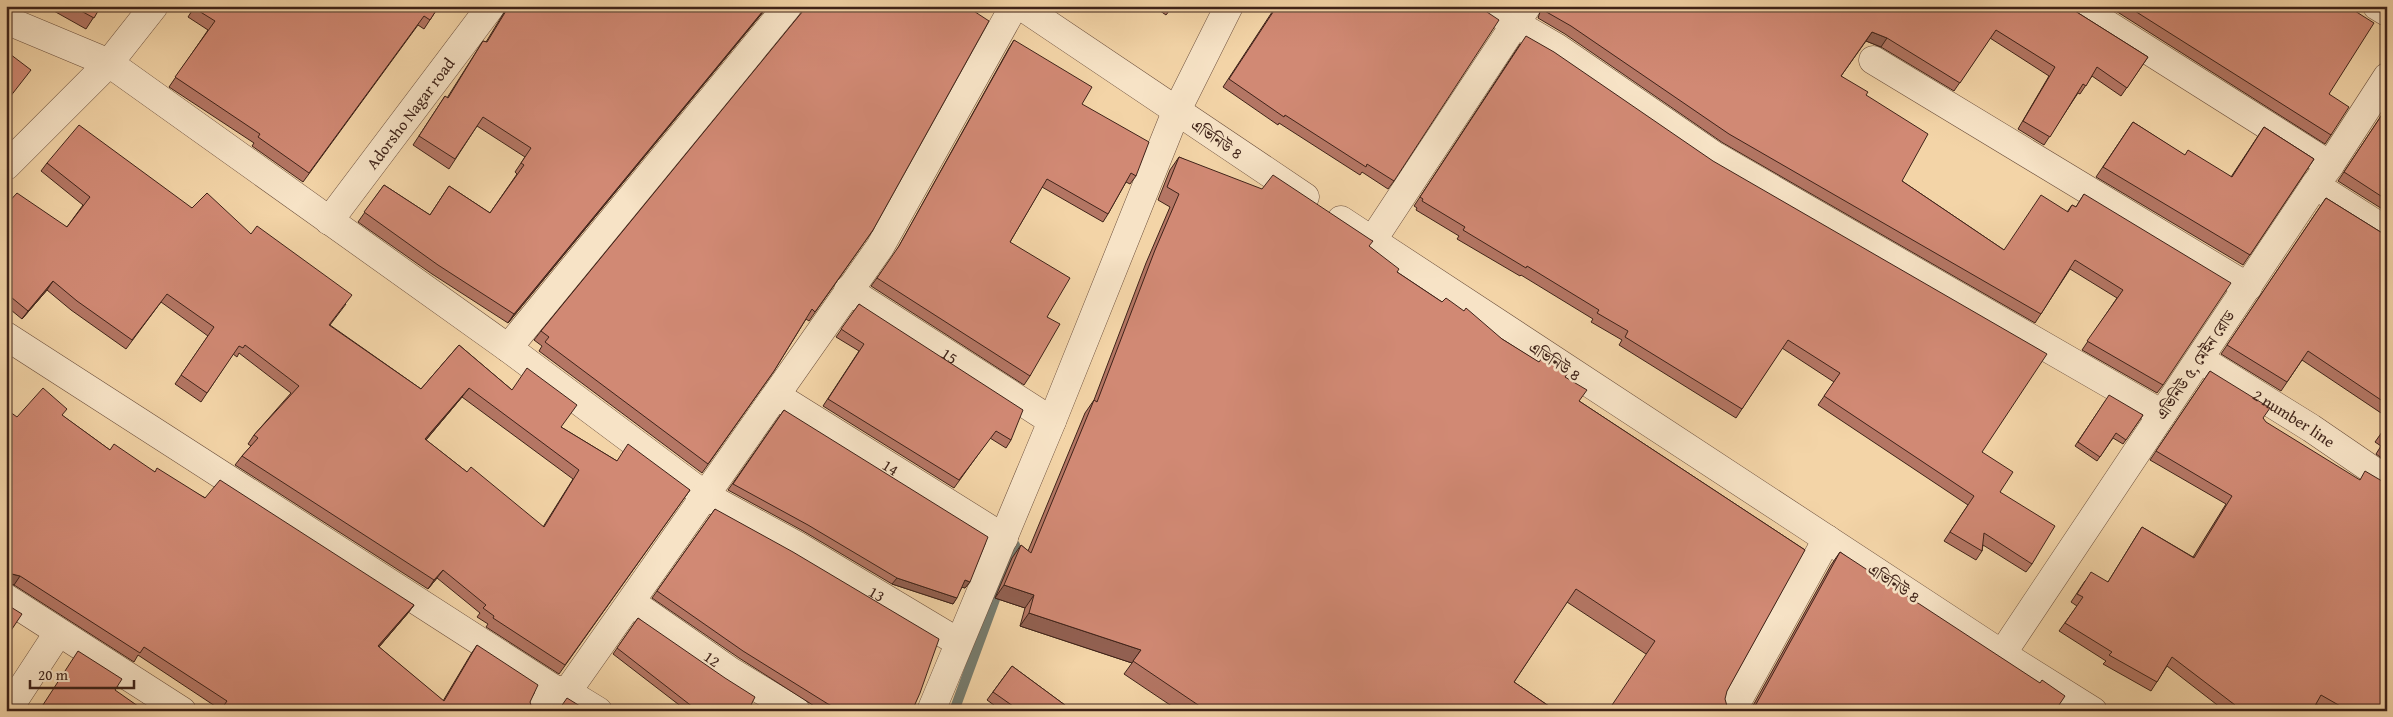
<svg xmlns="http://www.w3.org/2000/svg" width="2393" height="717" font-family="'Gentium Book Plus','Noto Serif Bengali',serif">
<rect width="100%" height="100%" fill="#f3d4a7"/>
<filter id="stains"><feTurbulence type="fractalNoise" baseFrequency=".004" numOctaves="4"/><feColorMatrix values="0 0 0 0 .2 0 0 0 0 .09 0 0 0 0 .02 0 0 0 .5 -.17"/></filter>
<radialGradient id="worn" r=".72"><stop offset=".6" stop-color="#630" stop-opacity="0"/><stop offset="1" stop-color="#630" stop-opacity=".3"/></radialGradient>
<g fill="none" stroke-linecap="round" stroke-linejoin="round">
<!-- stream -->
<polyline stroke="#767c6f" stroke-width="10" points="954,711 1015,545"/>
<!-- minor casing -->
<g stroke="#6c4f3c" stroke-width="29">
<g id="minor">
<polyline points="1021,6 1305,197"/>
<polyline points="1485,6 1556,47 1715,156 2162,414"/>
<polyline points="2078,6 2330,165"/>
<polyline points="2377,6 2387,12"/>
<path id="s1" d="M6,20l103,43 399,285 198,148 90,49 162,97"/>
<polyline points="1873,60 2248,287"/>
<polyline points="6,166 109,63 154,6"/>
<polyline points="2315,185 2387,231"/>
<polyline points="1341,220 2002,654 2093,711"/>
<path id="s2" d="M329,221l162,-215"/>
<polyline points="1372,241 1527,6"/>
<path id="s3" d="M848,290l204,131"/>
<polyline points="6,336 554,689"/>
<polyline points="508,348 788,6"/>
<path id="s4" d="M2200,359l111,69 76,52"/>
<path id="s5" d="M777,396l227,142"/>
<polyline points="6,598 182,711"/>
<path id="s6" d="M631,602l99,69 66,40"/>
<polyline points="2002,654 2315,185 2330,165 2387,77"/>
<polyline points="567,692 598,711"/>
<polyline points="7,711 58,633"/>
<polyline points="540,711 554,689 567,692 880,247 1014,6"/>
<polyline points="931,711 1052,421 1176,112 1229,6"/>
<polyline points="1732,711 1827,539"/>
</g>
</g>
<!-- minor -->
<use href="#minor" stroke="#f7e3c6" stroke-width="28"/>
</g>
<!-- wall -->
<g fill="#b47664" stroke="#3f2319" fill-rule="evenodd">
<polygon points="45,6 101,6 86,29"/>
<polygon points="195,6 439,6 424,29 418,25 303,182 252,146 254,143 169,87 208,30 188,17"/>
<polygon points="508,6 768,6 508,323 432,274 358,222 384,185 430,215 449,186 490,213 517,174 515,172 525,157 477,126 449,169 413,145 445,96 447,98 483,41 486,42"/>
<polygon points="803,6 966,6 873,230 809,321 806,319 774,371 702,473 539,351 542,346 534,340 541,331 802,13 803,9"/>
<polygon points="1153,6 1173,6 1166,15"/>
<polygon points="1276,6 1394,181 1388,189 1362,172 1360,175 1279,123 1278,125 1223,87"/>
<polygon points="1542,6 2071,6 2075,11 2148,57 2121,96 2092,76 2080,94 2078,93 2044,145 2018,129 2049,76 1990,38 1954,91 1881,47 1866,41 1841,76 1866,95 1902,181 2004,250 2067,212 2072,205 2076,207 2084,194 2163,385 2157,393 2082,350 2117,298 2070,269 2035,323 1723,143 1565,34 1538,18"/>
<polygon points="2108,6 2347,6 2329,94 2331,135 2325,144"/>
<polygon points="1014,40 1082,104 1136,176 1130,184 1126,182 1108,214 1103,222 1042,187 1010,242 1047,317 1030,376 1024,385 871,286 894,255 1009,48"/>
<polygon points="1520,44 1982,452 2032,564 2026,572 1983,545 1982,551 1976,560 1944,541 1968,505 1818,405 1834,382 1782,348 1736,418 1619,345 1622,340 1591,322 1593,319 1521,275 1520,276 1457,239 1459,236 1416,210 1417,208 1414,206"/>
<polygon points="2387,107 2387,212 2338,181"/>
<polygon points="2133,122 2184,155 2231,177 2264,127 2314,159 2243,265 2096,177"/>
<polygon points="1179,157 1369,246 1397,272 1442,302 1502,339 1538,362 1565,377 1579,401 1805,550 1646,654 1567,602 1514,682 1556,711 1179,711 1124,674 1132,663 1020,626 1025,608 995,598 1012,558 1021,545 1028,551 1085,413 1094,400 1146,263 1170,207 1158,200 1170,170"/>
<path d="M47,163l145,45 59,26 95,70 -16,21 91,64 38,-44 53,45 49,37 56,34 73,29 -131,184 -73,-47 2,-3 -11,-7 3,-4 -43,-35 -9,11 -193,-124 7,-9 9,-10 -3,-2 6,-9 37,-42 -52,-40 -2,4 -4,-3 -32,48 -26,-18 33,-48 -47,-34 -35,47 -55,-39 -24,-20 -25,29 -16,-13v-101l61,22 16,-22 -42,-34zM462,397l111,82 -30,48 -76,-55 -41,-32z"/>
<polygon points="2326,198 2387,236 2387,417 2302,360 2281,391 2221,354"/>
<polygon points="859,304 1011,440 1006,448 990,438 954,488 823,406 859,351 836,337"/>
<polygon points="2210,371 2263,418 2387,711 2328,711 2316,704 2312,711 2225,711 2167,666 2151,691 2103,664 2106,661 2059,631 2077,606 2071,602 2085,581 2108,582 2142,527 2193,557 2226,504 2150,460"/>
<polygon points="2106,400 2143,415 2123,444 2113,438 2097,461 2075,446"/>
<polygon points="784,410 970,582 965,588 962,587 953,604 892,584 803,531 728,490"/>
<polygon points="63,416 110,450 155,472 414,605 408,613 379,647 443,701 471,654 477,645 530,702 221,710 138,655 134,662 14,585 6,582 17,417"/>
<polygon points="2387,425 2387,462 2376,454 2381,446 2375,442"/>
<polygon points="715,509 912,711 822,711 739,658 652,598"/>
<polygon points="1840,552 2055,711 1750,711 1831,565"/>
<polygon points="638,618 748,711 687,711 613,654"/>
<polygon points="1012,666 1073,711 1002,711 987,700"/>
</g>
<!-- shaded-wall -->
<g fill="#926051" stroke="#3f2319">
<polygon points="767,6 768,6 508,323 514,314"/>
<polygon points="1872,32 1887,38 1881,47 1866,41"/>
<polygon points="53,281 47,290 22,319 28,311"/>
<polygon points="469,388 462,397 419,448 425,439"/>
<polygon points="443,570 437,578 428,589 434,580"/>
<polygon points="12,574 20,576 14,585 6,582 6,575"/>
<polygon points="897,578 957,598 953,604 892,584"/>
<polygon points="965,580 970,582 965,588 961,587"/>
<polygon points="1004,585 1034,595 1025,608 995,598"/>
<polygon points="414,605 408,613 372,655 378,646"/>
<polygon points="1029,613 1141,650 1132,663 1020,626"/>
</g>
<!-- building -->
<g fill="#d18974" stroke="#3f2319" fill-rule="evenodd">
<polygon points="72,6 101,6 94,18"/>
<polygon points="195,6 439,6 430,20 424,16 309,173 258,137 260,134 175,77 215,21 194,8"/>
<polygon points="509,6 767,6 514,314 438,265 364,212 384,185 430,215 449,186 490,213 524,165 521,163 531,148 483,117 455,159 419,136 445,96 448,98 483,41 487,42"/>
<polygon points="807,6 966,6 989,21 873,230 815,312 812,309 774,371 708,464 545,342 549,337 541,331"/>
<polygon points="1277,6 1478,6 1499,20 1394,181 1367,164 1366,167 1285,115 1284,117 1229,79"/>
<polygon points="1545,6 2071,6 2075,11 2148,57 2127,88 2097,67 2086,86 2083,84 2050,137 2023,121 2055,67 1996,30 1960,83 1887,38 1872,32 1841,76 1868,92 1866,95 1928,134 1902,181 2004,250 2041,195 2068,212 2072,205 2076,207 2084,194 2231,283 2163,385 2087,341 2123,290 2075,260 2041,314 1729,134 1571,26 1543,10"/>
<polygon points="2127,6 2347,6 2374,23 2329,94 2349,107 2331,135"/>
<polygon points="1526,36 1554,52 1713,161 2047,354 1982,452 2013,472 2000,492 2055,526 2032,564 1984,533 1982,551 1950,532 1974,496 1824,396 1840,373 1788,340 1742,409 1625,337 1628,331 1597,313 1599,310 1527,266 1526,268 1463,230 1465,227 1422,201 1423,199 1420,197"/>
<polygon points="1014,40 1092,87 1082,104 1149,142 1136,176 1131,173 1108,214 1047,179 1010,242 1070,278 1047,317 1060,324 1030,376 877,278 899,246"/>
<polygon points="6,51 31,70 6,102"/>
<polygon points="2387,107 2387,200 2344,172"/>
<polygon points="2133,122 2185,155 2188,150 2232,177 2264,127 2314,159 2250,255 2103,167"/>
<path d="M79,125l113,83 15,-15 44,41 6,-8 95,69 -23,30 92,64 38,-44 53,45 15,-22 50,37 -16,22 56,34 11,-17 62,46 -125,175 -72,-47 1,-2 -11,-8 3,-3 -43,-35 -9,10 -192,-124 16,-18 -4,-3 45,-49 -54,-41 -2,3 -4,-2 -32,47 -26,-18 33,-48 -47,-33 -35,46 -55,-39 -24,-20 -25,30 -22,-18v-88l11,-12 50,34 23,-30 -43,-34zM469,388l110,82 -35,57 -73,-60 -4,5 -42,-33z"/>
<polygon points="1179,157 1262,189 1273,175 1371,240 1373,241 1369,246 1399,269 1397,272 1442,302 1446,298 1464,311 1466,308 1502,339 1539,362 1542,358 1568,373 1565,377 1587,390 1579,401 1805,550 1727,691 1725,699 1727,706 1732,711 1608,711 1655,641 1576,589 1514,682 1556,711 1207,711 1133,661 1141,650 1029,613 1034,595 1004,585 1021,545 1031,553 1094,400 1097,402 1155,250 1179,194 1167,187"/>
<polygon points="2326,198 2387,236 2387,404 2308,351 2287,382 2227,345"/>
<polygon points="859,304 1023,410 1011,440 996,431 959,480 828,399 864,344 841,329"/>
<polygon points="2210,371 2270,408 2263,418 2266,422 2360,480 2365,471 2387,484 2387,711 2349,711 2321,695 2312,711 2231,711 2235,705 2172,657 2157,682 2109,655 2112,652 2065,623 2083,597 2077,594 2091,572 2108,582 2142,527 2194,558 2232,496 2156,451"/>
<polygon points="43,388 67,409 62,415 110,450 114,444 155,472 157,468 205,498 220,480 414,605 378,646 444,701 477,645 538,685 530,702 533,711 220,711 227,701 144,647 140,653 20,576 12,574 6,575 6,409 17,417"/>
<polygon points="2109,395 2143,415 2126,440 2116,433 2100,457 2078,442"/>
<polygon points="784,410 988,537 970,582 965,580 957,598 897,578 808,525 733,484"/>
<polygon points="2387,425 2387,437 2381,434"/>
<polygon points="2387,438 2387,449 2382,445"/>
<polygon points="715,509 793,552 939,639 920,693 912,711 842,711 828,704 743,651 657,591"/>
<polygon points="1840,552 2040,683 2042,680 2065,696 2055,711 1791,711 1782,705 1778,711 1750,711 1755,706"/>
<polygon points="6,604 22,614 6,638"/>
<polygon points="638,618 725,678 755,697 748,711 698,711 617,648"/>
<polygon points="78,651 122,679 115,690 145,711 39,711"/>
<polygon points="1012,666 1073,711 1020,711 993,692"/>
<polygon points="567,698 588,711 558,711"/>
</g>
<g text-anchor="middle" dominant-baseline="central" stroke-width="5" stroke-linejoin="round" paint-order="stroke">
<!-- street labels -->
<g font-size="16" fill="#3f2319" stroke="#f7e3c6">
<text stroke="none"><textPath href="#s2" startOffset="135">Adorsho Nagar road</textPath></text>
<text transform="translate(1217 139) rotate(34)">এভিনিউ ৪</text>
<text stroke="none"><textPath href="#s3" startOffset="121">15</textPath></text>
<text transform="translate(1555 361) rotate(33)">এভিনিউ ৪</text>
<text transform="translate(2195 365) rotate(-56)">এভিনিউ ৫, মেইন রোড</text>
<text stroke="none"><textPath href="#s4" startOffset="111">2 number line</textPath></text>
<text stroke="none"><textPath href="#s5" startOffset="134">14</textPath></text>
<text transform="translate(1894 583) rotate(33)">এভিনিউ ৪</text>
<text stroke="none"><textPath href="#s1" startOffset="1046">13</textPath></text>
<text stroke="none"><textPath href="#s6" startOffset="99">12</textPath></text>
</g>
</g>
<!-- margin -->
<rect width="2393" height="717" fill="none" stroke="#f3d4a7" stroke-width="25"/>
<rect x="8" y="8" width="2378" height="702" fill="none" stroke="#3f2319" stroke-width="2.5"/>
<rect x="12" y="12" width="2368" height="692" fill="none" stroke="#3f2319"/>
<!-- scale -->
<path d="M30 680v8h104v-8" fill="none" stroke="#3f2319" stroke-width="2.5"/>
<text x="38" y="680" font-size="15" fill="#3f2319" stroke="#f7e3c6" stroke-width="4" paint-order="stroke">20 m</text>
<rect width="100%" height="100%" filter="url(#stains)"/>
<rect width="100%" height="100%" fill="url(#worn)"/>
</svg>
